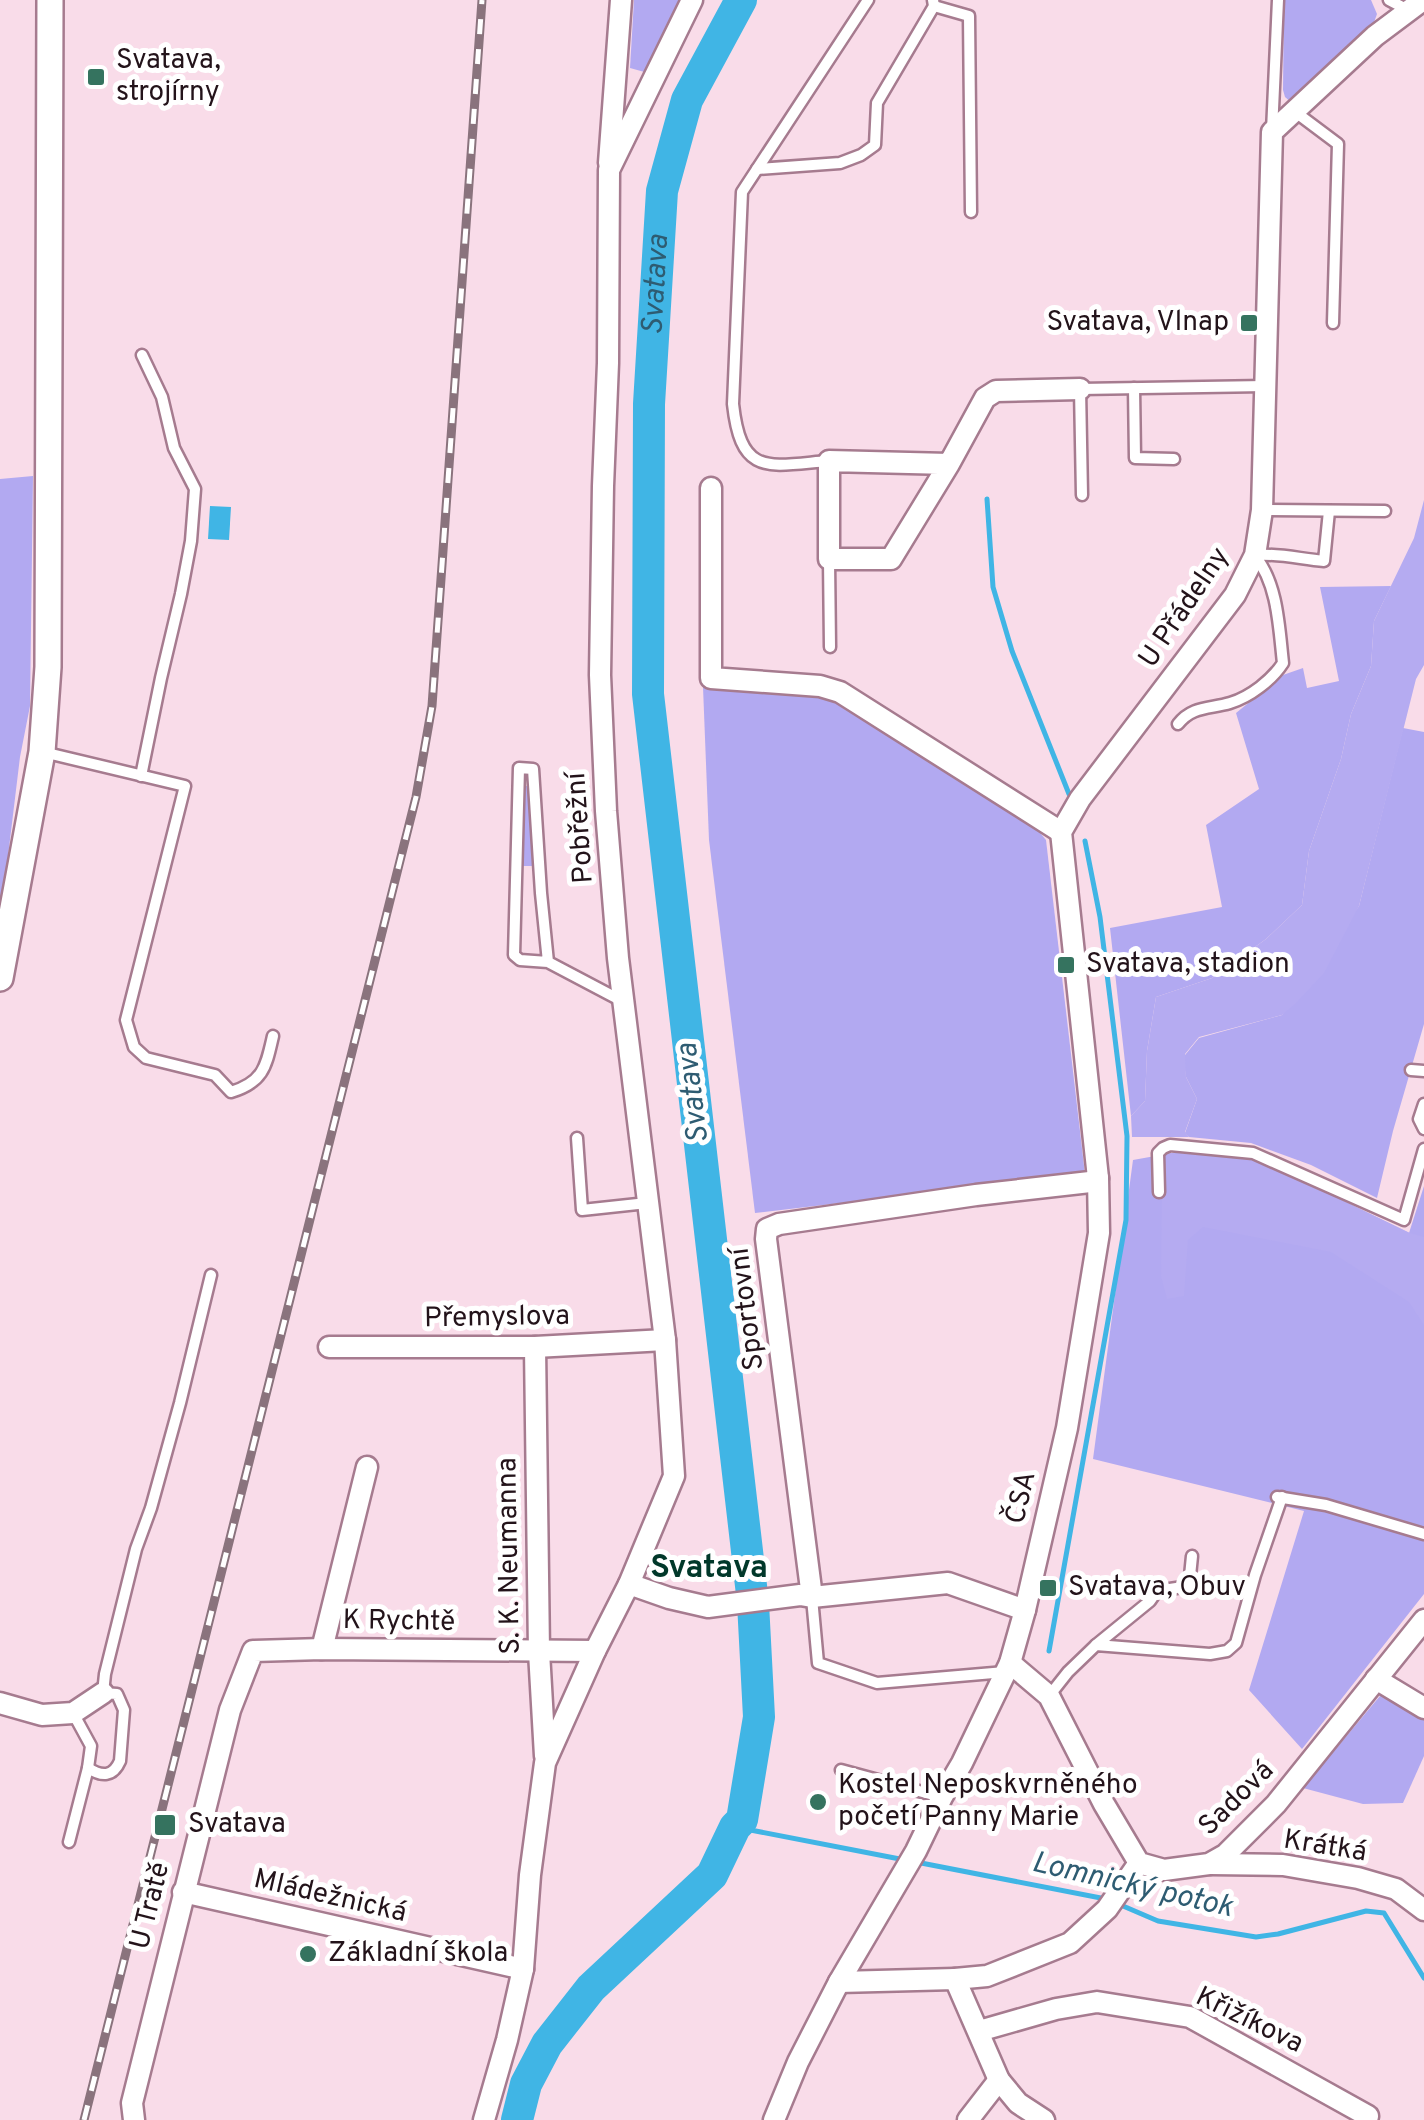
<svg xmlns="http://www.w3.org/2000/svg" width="1424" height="2120" font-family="Overpass,sans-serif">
<rect width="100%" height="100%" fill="#f9dce9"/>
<!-- green -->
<g fill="#b2a9f1">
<polygon points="634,0 683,0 648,73 630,68"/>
<polygon points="1284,0 1371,0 1377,14 1372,28 1292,103 1285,97 1283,90"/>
<polygon points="33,476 30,706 20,757 4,889 0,908 0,479"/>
<polygon points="1391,586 1374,621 1371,666 1351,714 1341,759 1309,851 1302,905 1266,939 1212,978 1156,997 1147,1051 1145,1101 1131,1116 1110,928 1222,907 1206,825 1259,789 1236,713 1283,675 1303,668 1307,688 1339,681 1320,587"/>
<polygon points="703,687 802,693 833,699 874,721 1037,829 1046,840 1085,1174 755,1213 709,840"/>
<polygon points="1403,728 1424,732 1424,1024 1393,1131 1377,1198 1311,1165 1251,1143 1189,1137 1185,1133 1197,1099 1186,1077 1184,1063 1185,1055 1199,1038 1282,1015 1359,906"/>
<polygon points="526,786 529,786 535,866 522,866 523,791"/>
<polygon points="1183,1151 1257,1159 1409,1233 1424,1186 1424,1594 1302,1749 1249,1690 1304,1511 1093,1459 1133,1160"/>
<polygon points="1385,1690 1424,1714 1424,1756 1403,1803 1363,1804 1303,1788"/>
</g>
<!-- forest -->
<g fill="#b5abf1">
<polygon points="1424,500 1424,665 1416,679 1359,906 1324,973 1295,1004 1282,1015 1199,1037 1185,1054 1186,1077 1197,1099 1185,1132 1189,1137 1132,1137 1131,1116 1145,1101 1147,1051 1156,997 1212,978 1266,939 1302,905 1309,851 1341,759 1351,714 1371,666 1374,621 1414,538"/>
<polygon points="1183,1151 1257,1159 1410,1233 1424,1237 1424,1325 1409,1302 1331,1252 1203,1227 1188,1240 1184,1296 1167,1299 1161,1276 1162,1183 1167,1154"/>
</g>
<!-- water -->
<polygon fill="#40b5e5" points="210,506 231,507 229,540 208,539"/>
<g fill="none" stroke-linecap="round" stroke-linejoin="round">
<!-- stream -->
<g stroke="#40b5e5" stroke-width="5">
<polyline points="987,499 993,587 1012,651 1069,794"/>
<polyline points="1049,1651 1126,1220 1127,1136 1100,917 1085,841"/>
<polyline points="735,1827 905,1860"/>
<polyline points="916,1862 1106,1899"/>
<polyline points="1116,1903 1158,1921 1256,1937 1278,1934 1366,1911 1384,1913 1424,1978"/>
</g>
<!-- river -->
<path stroke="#40b5e5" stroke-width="32" id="s1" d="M517,2120l9,-36 21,-40 44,-56 121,-113 23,-48 7,-7 17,-103 -6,-114 -105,-909 1,-290 13,-213 25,-91 54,-100"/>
<!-- service casing -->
<g stroke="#a67b8f" stroke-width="15">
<g id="service">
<polyline points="1389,0 1408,10"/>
<polyline points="934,6 969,16 971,212"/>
<polyline points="1294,111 1338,144 1333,323"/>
<polyline points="1272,131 1278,0"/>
<polyline points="757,169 840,163 861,155 875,145 877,103 934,6 933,0"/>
<polyline points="1134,388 1135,458 1174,459"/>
<path d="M828,461c-60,5 -87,16 -95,-57l9,-212 126,-192"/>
<polyline points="1082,495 1080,389 1265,386"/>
<polyline points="1262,510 1385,511"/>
<path d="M1256,555c21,-2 45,4 68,6l5,-50"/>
<polyline points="829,560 830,647"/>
<path d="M1178,724c14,-18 31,-15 52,-21 20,-6 42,-23 53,-40 -4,-35 -5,-79 -28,-107"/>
<path d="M43,752l142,34 -59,234 8,27 12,11 69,17 16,17c33,-10 35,-26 42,-56"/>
<polyline points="141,776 161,678 181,594 191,541 195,489 174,448 162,397 142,355"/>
<polyline points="548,962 541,893 533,769 519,768 514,955 520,960 548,962 622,1001"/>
<polyline points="1411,1070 1424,1071"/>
<polyline points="1424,1104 1419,1119 1424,1129"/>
<polyline points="577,1138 582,1210 647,1203"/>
<polyline points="1159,1192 1158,1153 1163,1148 1170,1145 1253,1153 1404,1220 1424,1149"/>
<polyline points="1277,1497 1326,1505 1424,1534"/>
<polyline points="812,1598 818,1663 877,1683 1005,1672"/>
<polyline points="1096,1645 1150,1601 1157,1591 1189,1586 1192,1556"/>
<polyline points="1049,1696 1068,1672 1096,1645 1210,1654 1227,1651 1236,1643 1255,1575 1282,1497"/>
<path d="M88,1768c14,9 25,9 32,-7l4,-51 -7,-16 -14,-1 2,-19 31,-125 15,-41 29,-105 31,-128"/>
<polyline points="841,1770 941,1797"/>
<polyline points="69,1842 88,1768 91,1746 73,1713"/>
</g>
</g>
<!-- minor casing -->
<g stroke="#a67b8f" stroke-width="25">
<g id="minor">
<polyline points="609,163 621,0"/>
<polyline points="949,464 829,461 829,559 891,559 949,464 985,398 996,391 1080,389"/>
<polyline points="711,488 711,678 820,686 840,692 1061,832"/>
<polyline points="329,1347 535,1347 665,1340"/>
<polyline points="535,1347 539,1652 545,1756"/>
<polyline points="629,1584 669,1598 708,1607 800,1595 812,1597 948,1583 1025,1610"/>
<polyline points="812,1597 766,1239 767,1229 779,1224 976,1195 1090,1182 1098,1178"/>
<polyline points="322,1649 367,1467"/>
<polyline points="1010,1663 1049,1696 1104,1804 1139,1863 1164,1870 1209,1864 1225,1855 1276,1804 1424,1620"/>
<polyline points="1376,1679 1424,1708"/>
<polyline points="0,1703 42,1715 73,1713 103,1693"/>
<polyline points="1211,1864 1283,1865 1358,1878 1396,1889 1424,1910"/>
<polyline points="183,1892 523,1969"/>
<polyline points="955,1979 987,1976 1070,1943 1107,1909 1139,1863"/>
<polyline points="839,1982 955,1979 999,2080 1018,2103 1044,2120"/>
<polyline points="979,2031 1056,2009 1097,2002 1190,2017 1368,2116 1367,2120"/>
<polyline points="134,2120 132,2103 230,1710 253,1651 322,1649 595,1651"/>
<polyline points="484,2120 507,2040 523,1969 530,1875 545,1763 595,1651 629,1584 674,1476 665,1340 618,958 606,811 600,675 603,486 608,363 609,170 692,0"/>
<polyline points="774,2120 798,2062 839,1982 916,1851 942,1797 962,1763 1010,1663 1025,1610 1067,1428 1099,1233 1098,1178 1061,832 1080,799 1235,595 1255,555 1262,510 1272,132 1375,36 1423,0"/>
<polyline points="968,2120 999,2080"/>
</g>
</g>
<!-- tertiary casing -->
<g stroke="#a67b8f" stroke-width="30">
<polyline id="tertiary" points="0,978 42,752 48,667 50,0"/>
</g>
<!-- service -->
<use href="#service" stroke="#fff" stroke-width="10"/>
<!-- minor -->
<use href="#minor" stroke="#fff" stroke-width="20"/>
<!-- tertiary -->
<use href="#tertiary" stroke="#fff" stroke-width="25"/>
<!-- rail casing -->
<g stroke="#8a737d" stroke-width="9">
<polyline id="rail" points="84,2120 416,797 432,706 482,0"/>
</g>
<!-- rail -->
<use href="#rail" stroke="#fff" stroke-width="5" stroke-dasharray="15" stroke-linecap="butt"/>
</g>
<!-- markers -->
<g fill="#35735f" stroke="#fff" stroke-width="4">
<rect x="86" y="67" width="20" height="20" rx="5"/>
<rect x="1239" y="313" width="20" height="20" rx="5"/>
<rect x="1056" y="955" width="20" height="20" rx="5"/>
<rect x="1038" y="1578" width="20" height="20" rx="5"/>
<circle cx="818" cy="1802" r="10"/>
<rect x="153" y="1813" width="24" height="24" rx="5"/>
<circle cx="308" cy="1954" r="10"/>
</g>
<g text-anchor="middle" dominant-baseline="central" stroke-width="10" stroke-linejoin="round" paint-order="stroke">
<!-- poi labels -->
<g font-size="28" fill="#23131a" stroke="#fff" text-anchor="start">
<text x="116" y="61">Svatava,<tspan x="116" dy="32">strojírny</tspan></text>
<text x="1229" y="323" text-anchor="end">Svatava, Vlnap</text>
<text x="1086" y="965">Svatava, stadion</text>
<text x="1068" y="1588">Svatava, Obuv</text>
<text x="838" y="1786">Kostel Neposkvrněného<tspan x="838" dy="32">početí Panny Marie</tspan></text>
<text x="188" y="1825">Svatava</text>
<text x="328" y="1954">Základní škola</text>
</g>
<!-- street labels -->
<g font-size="28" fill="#23131a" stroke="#fff">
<text transform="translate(1185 608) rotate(-56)">U Přádelny</text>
<text transform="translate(581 828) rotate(-94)">Pobřežní</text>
<text transform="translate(748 1309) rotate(-97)">Sportovní</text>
<text transform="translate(497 1318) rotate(-1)">Přemyslova</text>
<text transform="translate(1022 1498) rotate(-77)">ČSA</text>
<text transform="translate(510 1556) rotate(-91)">S. K. Neumanna</text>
<text transform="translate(399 1622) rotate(1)">K Rychtě</text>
<text transform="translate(1237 1799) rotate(-45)">Sadová</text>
<text transform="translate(1325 1847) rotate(9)">Krátká</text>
<text transform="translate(330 1897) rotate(13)">Mládežnická</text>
<text transform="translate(151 1906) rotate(-76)">U Tratě</text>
<text transform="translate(1249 2021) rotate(26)">Křižíkova</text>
</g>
<!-- water labels -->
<g font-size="30" font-style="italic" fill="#2e5c72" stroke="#fff">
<text stroke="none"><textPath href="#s1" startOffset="1925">Svatava</textPath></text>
<text transform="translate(694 1093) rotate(-97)">Svatava</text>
<text transform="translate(1132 1886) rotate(13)">Lomnický potok</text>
</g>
<!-- quarter labels -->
<g font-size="32" font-weight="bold" fill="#01382a" stroke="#fff">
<text x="709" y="1569">Svatava</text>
</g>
</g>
</svg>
